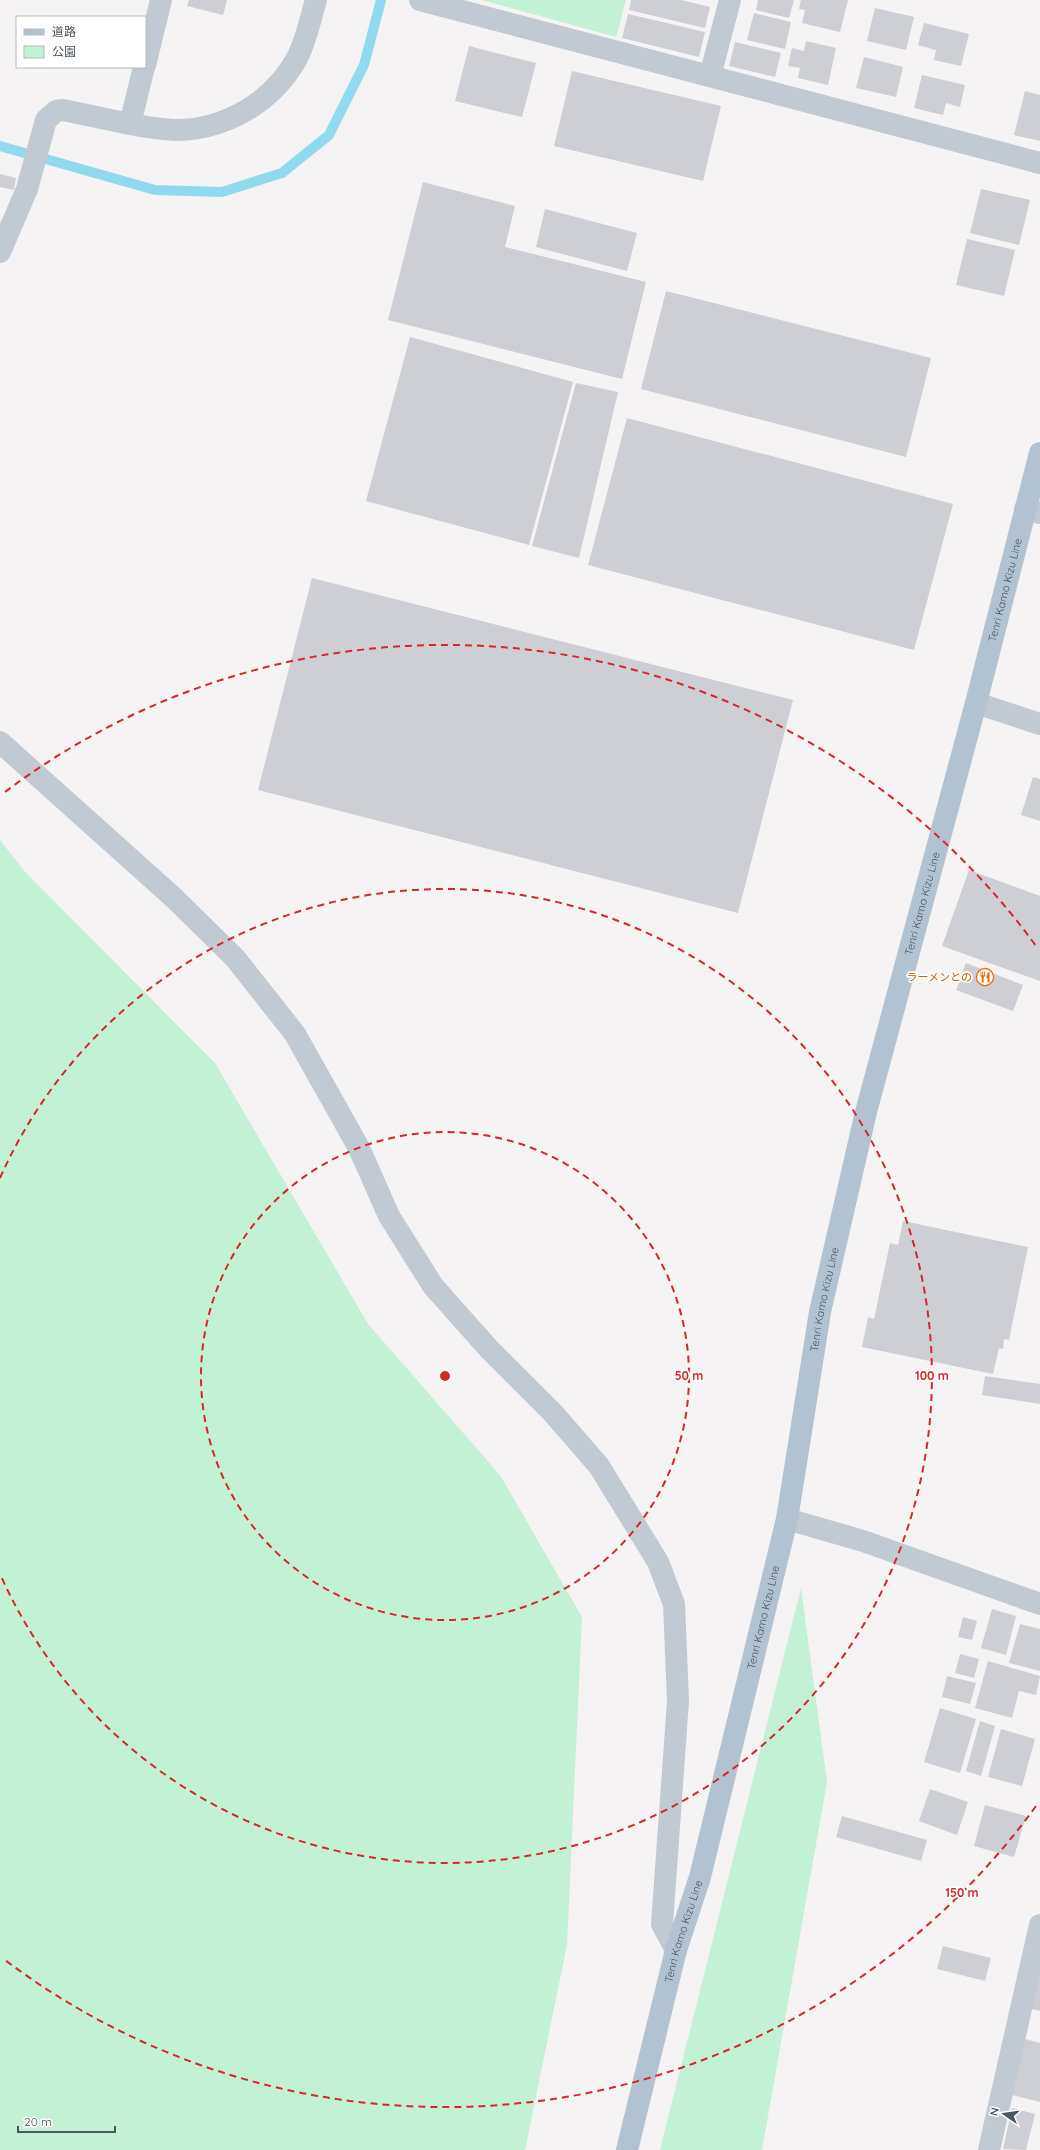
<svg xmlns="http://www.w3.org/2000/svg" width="1040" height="2150" font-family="Quicksand,'Noto Sans JP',sans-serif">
<rect width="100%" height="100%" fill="#f5f3f3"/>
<!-- green -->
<g fill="#c3f1d5">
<polygon points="482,0 626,0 616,37"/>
<polygon points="0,840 27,874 215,1063 368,1324 500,1475 582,1617 567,1945 525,2150 0,2150"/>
<polygon points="801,1588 827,1782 762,2150 660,2150"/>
</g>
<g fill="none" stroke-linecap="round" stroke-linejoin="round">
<!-- stream -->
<polyline stroke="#90daee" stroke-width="10" points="0,146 155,190 222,192 282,173 329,135 364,65 381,0"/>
</g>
<!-- building -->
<g fill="#cdcfd5">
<polygon points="189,0 227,0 223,15 187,6"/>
<polygon points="631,0 681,0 710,7 705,28 629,10"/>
<polygon points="758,0 794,0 789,18 756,10"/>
<polygon points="801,0 848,0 840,32 802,23 805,10 799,9"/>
<polygon points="875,8 914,17 906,50 867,41"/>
<polygon points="754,13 791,22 785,49 747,40"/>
<polygon points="628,14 705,32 699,57 622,38"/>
<polygon points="924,23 969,34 961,66 934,60 936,50 918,45"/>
<polygon points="806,41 836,48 828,85 798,78 800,68 788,66 792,48 804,51"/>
<polygon points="735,42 781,53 775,77 729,66"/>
<polygon points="469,46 536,63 522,117 455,101"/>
<polygon points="864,57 903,67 896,97 856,88"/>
<polygon points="572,71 721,106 703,181 554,146"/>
<polygon points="922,75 965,85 960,107 946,103 943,115 914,108"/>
<polygon points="1025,91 1040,95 1040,141 1014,135"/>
<polygon points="0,174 16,178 14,190 0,187"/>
<polygon points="423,182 515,206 505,247 646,282 622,379 388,320"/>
<polygon points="981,189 1030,200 1019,245 970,233"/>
<polygon points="545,209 637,233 627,271 536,247"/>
<polygon points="967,239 1015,250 1004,296 956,285"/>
<polygon points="666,291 931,358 906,457 641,389"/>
<polygon points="410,337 573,382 529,545 366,501"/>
<polygon points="576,383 618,392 579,558 532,546"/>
<polygon points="627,418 953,504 914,650 588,565"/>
<polygon points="312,578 793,700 738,913 258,790"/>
<polygon points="1033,777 1040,779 1040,821 1021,815"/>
<polygon points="969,870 1040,896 1040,981 942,946"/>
<polygon points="966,963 1023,985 1013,1011 956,990"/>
<polygon points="903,1221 1028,1247 1009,1340 1004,1339 1003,1349 999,1348 993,1374 862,1347 868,1317 874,1319 890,1243 898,1245"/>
<polygon points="985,1376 1040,1384 1040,1404 982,1395"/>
<polygon points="992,1609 1016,1616 1006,1655 981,1648"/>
<polygon points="963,1617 977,1621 972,1640 958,1637"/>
<polygon points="1020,1624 1040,1629 1040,1671 1009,1663"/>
<polygon points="960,1654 979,1659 974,1678 955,1673"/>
<polygon points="988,1661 1040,1676 1036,1695 1019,1691 1012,1718 975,1708"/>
<polygon points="947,1676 976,1683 970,1704 942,1697"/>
<polygon points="940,1708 976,1719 960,1773 924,1762"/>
<polygon points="980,1721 995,1726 981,1776 966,1771"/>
<polygon points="1001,1729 1035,1739 1022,1786 988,1777"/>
<polygon points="930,1789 968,1802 957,1835 919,1821"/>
<polygon points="985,1805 1026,1816 1014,1857 974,1846"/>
<polygon points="842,1816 927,1840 921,1861 836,1837"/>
<polygon points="943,1946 991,1958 985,1981 937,1969"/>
<polygon points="1040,1961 1040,2011 1027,2008"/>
<polygon points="1025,2039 1040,2043 1040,2102 1012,2095"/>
<polygon points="1012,2108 1035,2114 1026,2150 1003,2149"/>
</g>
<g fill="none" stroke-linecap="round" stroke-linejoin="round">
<!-- minor -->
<g stroke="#c1cad2" stroke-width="22">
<polyline points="420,0 1040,163"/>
<polyline points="145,65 161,0"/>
<path d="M144,67l-14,57c16,3 32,6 48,6 48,-1 94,-28 118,-70 10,-18 14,-40 20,-60"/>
<polyline points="710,76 730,0"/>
<polyline points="0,252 27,189 46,120 56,111 63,110 130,124"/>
<polyline points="1025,509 1040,513"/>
<polyline points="976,703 1040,724"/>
<polyline points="0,742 174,898 235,958 295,1034 359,1148 389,1216 433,1286 489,1349 553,1413 599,1466 658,1562 674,1604 678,1701 662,1924 676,1950"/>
<polyline points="787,1519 863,1541 1040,1604"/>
<polyline points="989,2150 1040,1925"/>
</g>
<!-- major -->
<path stroke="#b3c2d1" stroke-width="22" id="s1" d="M627,2150l49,-200 24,-73 87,-358 33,-207 46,-200 110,-409 64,-250"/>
</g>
<!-- distance rings -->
<g fill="none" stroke="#d62828" stroke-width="2" stroke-dasharray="7 5">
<circle cx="445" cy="1376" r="244"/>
<path d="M0 1178A487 487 0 1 1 0 1574"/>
<path d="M1036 1806A731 731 0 0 1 5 1960M5 792A731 731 0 0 1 1036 946"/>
</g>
<!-- icons -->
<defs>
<g id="restaurant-ring" transform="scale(0.9)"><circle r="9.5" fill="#fff" stroke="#e8710a" stroke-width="1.5"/><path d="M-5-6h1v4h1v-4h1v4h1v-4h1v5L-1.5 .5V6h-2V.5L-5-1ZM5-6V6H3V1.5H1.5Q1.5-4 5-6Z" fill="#e8710a"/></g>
</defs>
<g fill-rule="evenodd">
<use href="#restaurant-ring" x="985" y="977"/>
</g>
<g text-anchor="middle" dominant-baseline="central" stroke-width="3.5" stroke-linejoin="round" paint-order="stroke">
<!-- street labels -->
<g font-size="11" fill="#4a5661" stroke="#fff">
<text stroke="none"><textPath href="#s1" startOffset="1606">Tenri Kamo Kizu Line</textPath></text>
<text stroke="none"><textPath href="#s1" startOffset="1282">Tenri Kamo Kizu Line</textPath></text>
<text stroke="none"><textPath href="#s1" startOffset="874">Tenri Kamo Kizu Line</textPath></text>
<text stroke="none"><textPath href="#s1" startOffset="550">Tenri Kamo Kizu Line</textPath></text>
<text stroke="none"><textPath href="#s1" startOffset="226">Tenri Kamo Kizu Line</textPath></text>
</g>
<!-- food labels -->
<g font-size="11" fill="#c56008" stroke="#fff" text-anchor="end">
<text x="972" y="977">ラーメンとの</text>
</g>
</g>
<circle cx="445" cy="1376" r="6" fill="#d62828" stroke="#fff" stroke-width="2"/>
<g font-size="12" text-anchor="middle" font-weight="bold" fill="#d62828" stroke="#fff" stroke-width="3.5" stroke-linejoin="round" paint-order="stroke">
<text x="689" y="1380">50 m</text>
<text x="932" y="1380">100 m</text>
<text x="962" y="1897">150 m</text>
</g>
<!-- legend -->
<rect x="16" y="16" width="130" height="52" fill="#ffffff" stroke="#b7bbc0"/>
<rect x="24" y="29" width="20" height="6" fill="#b3c2d1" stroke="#b7bbc0"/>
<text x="52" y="36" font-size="12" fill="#4a5661">道路</text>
<rect x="24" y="46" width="20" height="12" fill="#c3f1d5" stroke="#b7bbc0"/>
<text x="52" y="56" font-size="12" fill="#4a5661">公園</text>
<!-- north arrow -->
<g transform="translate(1004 2114) rotate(283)" stroke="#ffffff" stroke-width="3" paint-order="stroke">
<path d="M0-3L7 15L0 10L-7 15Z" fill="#4a5661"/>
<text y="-6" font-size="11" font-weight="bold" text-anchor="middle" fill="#4a5661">N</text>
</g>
<!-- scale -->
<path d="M18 2126v6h97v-6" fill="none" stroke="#4a5661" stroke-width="2"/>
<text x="24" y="2126" font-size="12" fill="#4a5661" stroke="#ffffff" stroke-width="3" paint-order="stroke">20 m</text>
</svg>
